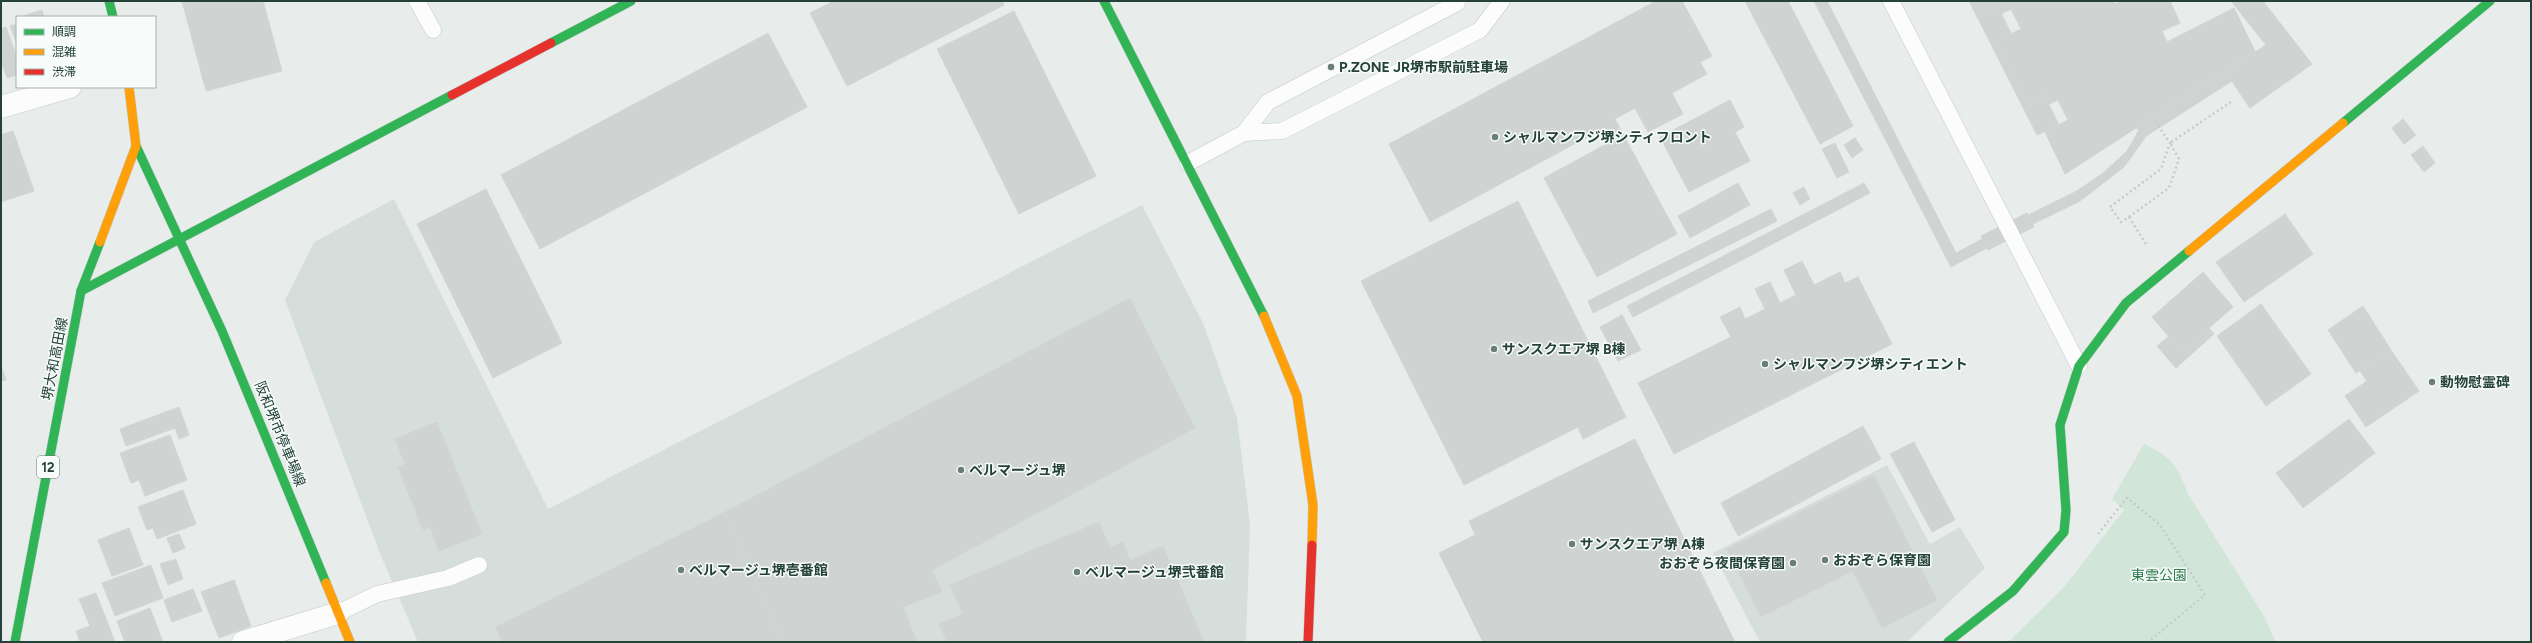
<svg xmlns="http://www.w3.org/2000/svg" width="2532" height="643" font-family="Figtree,'Noto Sans JP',sans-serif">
<rect width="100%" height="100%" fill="#e8edeb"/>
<!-- built -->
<g fill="#d6dedb">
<polygon points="394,199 548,509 1142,205 1203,323 1237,418 1250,524 1246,642 418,642 381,556 285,300 314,242"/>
<polygon points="1887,465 1930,544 1960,527 1985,568 1907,642 1760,642 1713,553"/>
</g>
<!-- green -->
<path fill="#d1e6d8" d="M2144,444c28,13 33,21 44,50l76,122 12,26h-268l56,-55 60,-77 -12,-11z"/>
<!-- building -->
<g fill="#cfd4d2" stroke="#d1d6d4">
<polygon points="182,1 263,1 282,71 206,91"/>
<polygon points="834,1 1002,1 1004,5 847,86 810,13"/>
<polygon points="1656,1 1682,1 1712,56 1700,62 1707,74 1672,93 1683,114 1648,132 1635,108 1615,119 1677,234 1597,277 1544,178 1610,142 1602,129 1430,222 1389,144"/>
<polygon points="1745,1 1788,1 1853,126 1820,144"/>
<polygon points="1814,1 1827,1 1956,253 1986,237 1991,246 1951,267"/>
<polygon points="1969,1 1975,1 1981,13 1997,5 2011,33 1996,41 2027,102 2044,94 2059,125 2037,135"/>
<polygon points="1975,1 2113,1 2115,4 2122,1 2170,1 2180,23 2162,31 2167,42 2234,8 2255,51 2065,174 2045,132 2068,120 2058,100 2049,104 2044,94 2027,102 1996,41 2021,29 2011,9 2001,14 1997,5 1981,13"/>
<polygon points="2231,1 2263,1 2312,64 2250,108 2225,71 2266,45"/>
<polygon points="42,10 44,17 23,17 23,16"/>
<polygon points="1014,11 1096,176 1019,214 937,49"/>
<polygon points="17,24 17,44 10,26"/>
<polygon points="6,27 17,58 17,75 7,78 1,61 1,29"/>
<polygon points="768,33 807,107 540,249 501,175"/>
<polygon points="2225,71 2232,81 2143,138 2137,128"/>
<polygon points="1730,100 1744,127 1735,132 1750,161 1689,192 1660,137"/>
<polygon points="2403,119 2416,135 2404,144 2392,128"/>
<polygon points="2139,130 2147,135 2124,167 2080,201 2029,226 2024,217 2075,192 2102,174 2127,151"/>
<polygon points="13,131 34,191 1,202 1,135"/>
<polygon points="1855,138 1863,150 1852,158 1844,145"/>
<polygon points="1835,143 1849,172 1837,178 1822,149"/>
<polygon points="2423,146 2435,163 2424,172 2411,155"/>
<polygon points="1738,183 1750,205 1690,238 1678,216"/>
<polygon points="1864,183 1870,193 1633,317 1627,306"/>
<polygon points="1804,187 1810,199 1800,205 1793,193"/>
<polygon points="486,189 562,343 493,378 417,224"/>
<polygon points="1518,201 1626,417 1583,439 1578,427 1464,485 1361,281"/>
<polygon points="1771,209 1777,221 1593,313 1588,301"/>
<polygon points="2027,213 2034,227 1988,250 1981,236"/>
<polygon points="2285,214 2313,254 2244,302 2216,262"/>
<polygon points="1802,261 1814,285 1840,272 1845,283 1858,277 1892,344 1674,454 1638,383 1731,337 1720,317 1740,307 1745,319 1765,309 1755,289 1770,282 1780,303 1796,295 1784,270"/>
<polygon points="2203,272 2233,307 2182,352 2152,317"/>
<polygon points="1130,298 1195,428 932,570 942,592 903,607 917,642 783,642 725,512"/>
<polygon points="2261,304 2311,374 2266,406 2217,336"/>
<polygon points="2363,306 2391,350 2356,373 2328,330"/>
<polygon points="1622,315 1641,350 1618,361 1600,327"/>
<polygon points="2209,328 2214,334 2176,368 2157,346 2169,336 2182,352"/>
<polygon points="2391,350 2419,391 2366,427 2345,396 2367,381 2360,371"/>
<polygon points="1,366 6,380 1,381"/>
<polygon points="179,407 189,435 179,439 175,428 126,446 120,429"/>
<polygon points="2349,419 2375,453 2303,508 2276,473"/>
<polygon points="437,422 482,534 439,551 430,527 423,530 398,467 405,464 395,439"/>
<polygon points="1863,426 1881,459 1738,536 1721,503"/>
<polygon points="170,435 187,480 145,496 139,480 131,483 120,453"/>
<polygon points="1635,439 1735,642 1483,642 1439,553 1475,535 1469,521"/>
<polygon points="1914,442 1955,520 1932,532 1890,454"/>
<polygon points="1874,475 1937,600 1882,628 1853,571 1761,617 1727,549"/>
<polygon points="183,490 196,524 157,539 153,528 147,530 138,507"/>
<polygon points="725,512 783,642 502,642 496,627"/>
<polygon points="1099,522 1110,548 1123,542 1130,560 1163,546 1204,642 947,642 939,624 963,614 950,585"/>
<polygon points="129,528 143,565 112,576 98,540"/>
<polygon points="179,534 185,548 173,553 167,538"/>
<polygon points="176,559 183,579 168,585 160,564"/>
<polygon points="151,565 163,598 115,616 102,583"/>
<polygon points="234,580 251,626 219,638 201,592"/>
<polygon points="193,589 202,611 172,622 164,600"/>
<polygon points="96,593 115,642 80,642 76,631 90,626 79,599"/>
<polygon points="150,608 163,642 125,642 117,621"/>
</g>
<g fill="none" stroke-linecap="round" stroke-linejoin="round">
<!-- lane casing -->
<g stroke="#c5cac8" stroke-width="17">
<g id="lane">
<polyline points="417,1 433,30"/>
<polyline points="1891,1 2079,366"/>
<polyline points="1244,133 1282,131 1480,30 1502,1"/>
<polyline points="1188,163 1244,133 1268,102 1457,3"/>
<polyline points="338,613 377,594 448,578 479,565"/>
</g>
</g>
<!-- street casing -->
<g stroke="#c5cac8" stroke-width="23">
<g id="street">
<polyline points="1,107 70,87"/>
<polyline points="243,642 338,613"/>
</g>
</g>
<!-- fast casing -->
<g stroke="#c3cbc8" stroke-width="10">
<g id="fast">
<polyline points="109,1 113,17"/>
<polyline points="1104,1 1264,316"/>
<polyline points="551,43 631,1"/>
<polyline points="2343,123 2490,1"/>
<polyline points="136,146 222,331 326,583"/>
<polyline points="81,291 452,95"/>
<polyline points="15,642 81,291 100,242"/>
<polyline points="1948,642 2013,591 2064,532 2066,510 2060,425 2079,366 2126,303 2189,251"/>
</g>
</g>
<!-- slow casing -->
<g stroke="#c3cbc8" stroke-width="10">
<g id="slow">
<polyline points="100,242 136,146 129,87"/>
<polyline points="2189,251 2343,123"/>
<polyline points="1264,316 1297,396 1313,505 1312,545"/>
<polyline points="326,583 350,642"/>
</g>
</g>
<!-- jam casing -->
<g stroke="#c3cbc8" stroke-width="10">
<g id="jam">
<polyline points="452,95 551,43"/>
<polyline points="1308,642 1312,545"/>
</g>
</g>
<!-- path -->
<g stroke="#c3ccca" stroke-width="2.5" stroke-dasharray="2 3" stroke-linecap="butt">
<polyline points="2129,217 2169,188 2179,159 2170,143 2231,102"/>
<polyline points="2146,244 2129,217 2121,222 2110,207 2161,169 2170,143 2156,122"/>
<polyline points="2098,534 2127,498 2160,525 2205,595 2148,642"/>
</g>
<!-- lane -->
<use href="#lane" stroke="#fcfcfc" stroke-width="16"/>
<!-- street -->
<use href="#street" stroke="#fcfcfc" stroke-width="22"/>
<!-- fast -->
<use href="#fast" stroke="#30b455" stroke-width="9"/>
<!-- slow -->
<use href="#slow" stroke="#ff9f0a" stroke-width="9"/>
<!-- jam -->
<use href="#jam" stroke="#e5322d" stroke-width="9"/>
</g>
<!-- markers -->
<g fill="#697e78" stroke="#f7fbf9" stroke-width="1.5">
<circle cx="1331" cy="67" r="4"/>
<circle cx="1495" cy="137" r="4"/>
<circle cx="1494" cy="349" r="4"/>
<circle cx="1765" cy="364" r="4"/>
<circle cx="2432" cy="382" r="4"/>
<circle cx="961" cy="470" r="4"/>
<circle cx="1572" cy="544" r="4"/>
<circle cx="1825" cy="560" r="4"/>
<circle cx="1793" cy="563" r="4"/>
<circle cx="681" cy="570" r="4"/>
<circle cx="1077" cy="572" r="4"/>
</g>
<g text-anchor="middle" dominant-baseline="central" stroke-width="3" stroke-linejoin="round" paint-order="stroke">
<!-- shield labels -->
<rect fill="#f7fbf9" stroke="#637a73" stroke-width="1" x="37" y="456" width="22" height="22" rx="3"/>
<g font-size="13" font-weight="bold" fill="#24423a">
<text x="48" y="467">12</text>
</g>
<!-- poi labels -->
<g font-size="14" font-weight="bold" fill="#24423a" stroke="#f7fbf9" text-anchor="start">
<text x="1339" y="67">P.ZONE JR堺市駅前駐車場</text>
<text x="1503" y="137">シャルマンフジ堺シティフロント</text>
<text x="1502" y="349">サンスクエア堺 B棟</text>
<text x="1773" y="364">シャルマンフジ堺シティエント</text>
<text x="2440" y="382">動物慰霊碑</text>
<text x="969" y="470">ベルマージュ堺</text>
<text x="1580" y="544">サンスクエア堺 A棟</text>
<text x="1833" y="560">おおぞら保育園</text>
<text x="1785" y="563" text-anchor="end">おおぞら夜間保育園</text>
<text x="689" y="570">ベルマージュ堺壱番館</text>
<text x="1085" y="572">ベルマージュ堺弐番館</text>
</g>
<!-- street labels -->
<g font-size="14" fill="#24423a" stroke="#f7fbf9">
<text transform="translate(55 359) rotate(-79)">堺大和高田線</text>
<text transform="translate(280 434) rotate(68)">阪和堺市停車場線</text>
</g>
<!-- park labels -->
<g font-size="14" fill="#2d7a4b" stroke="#f7fbf9">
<text x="2159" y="575">東雲公園</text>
</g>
</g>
<!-- border -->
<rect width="2532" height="643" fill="none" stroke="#24423a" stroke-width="4"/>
<!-- legend -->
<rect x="16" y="16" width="140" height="72" fill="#f7fbf9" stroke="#a3b1ad"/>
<rect x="24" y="29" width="20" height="6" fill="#30b455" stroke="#a3b1ad"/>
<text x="52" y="36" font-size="12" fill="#24423a">順調</text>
<rect x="24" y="49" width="20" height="6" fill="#ff9f0a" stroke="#a3b1ad"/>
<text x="52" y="56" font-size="12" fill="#24423a">混雑</text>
<rect x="24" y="69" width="20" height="6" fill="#e5322d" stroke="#a3b1ad"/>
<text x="52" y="76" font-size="12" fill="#24423a">渋滞</text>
</svg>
